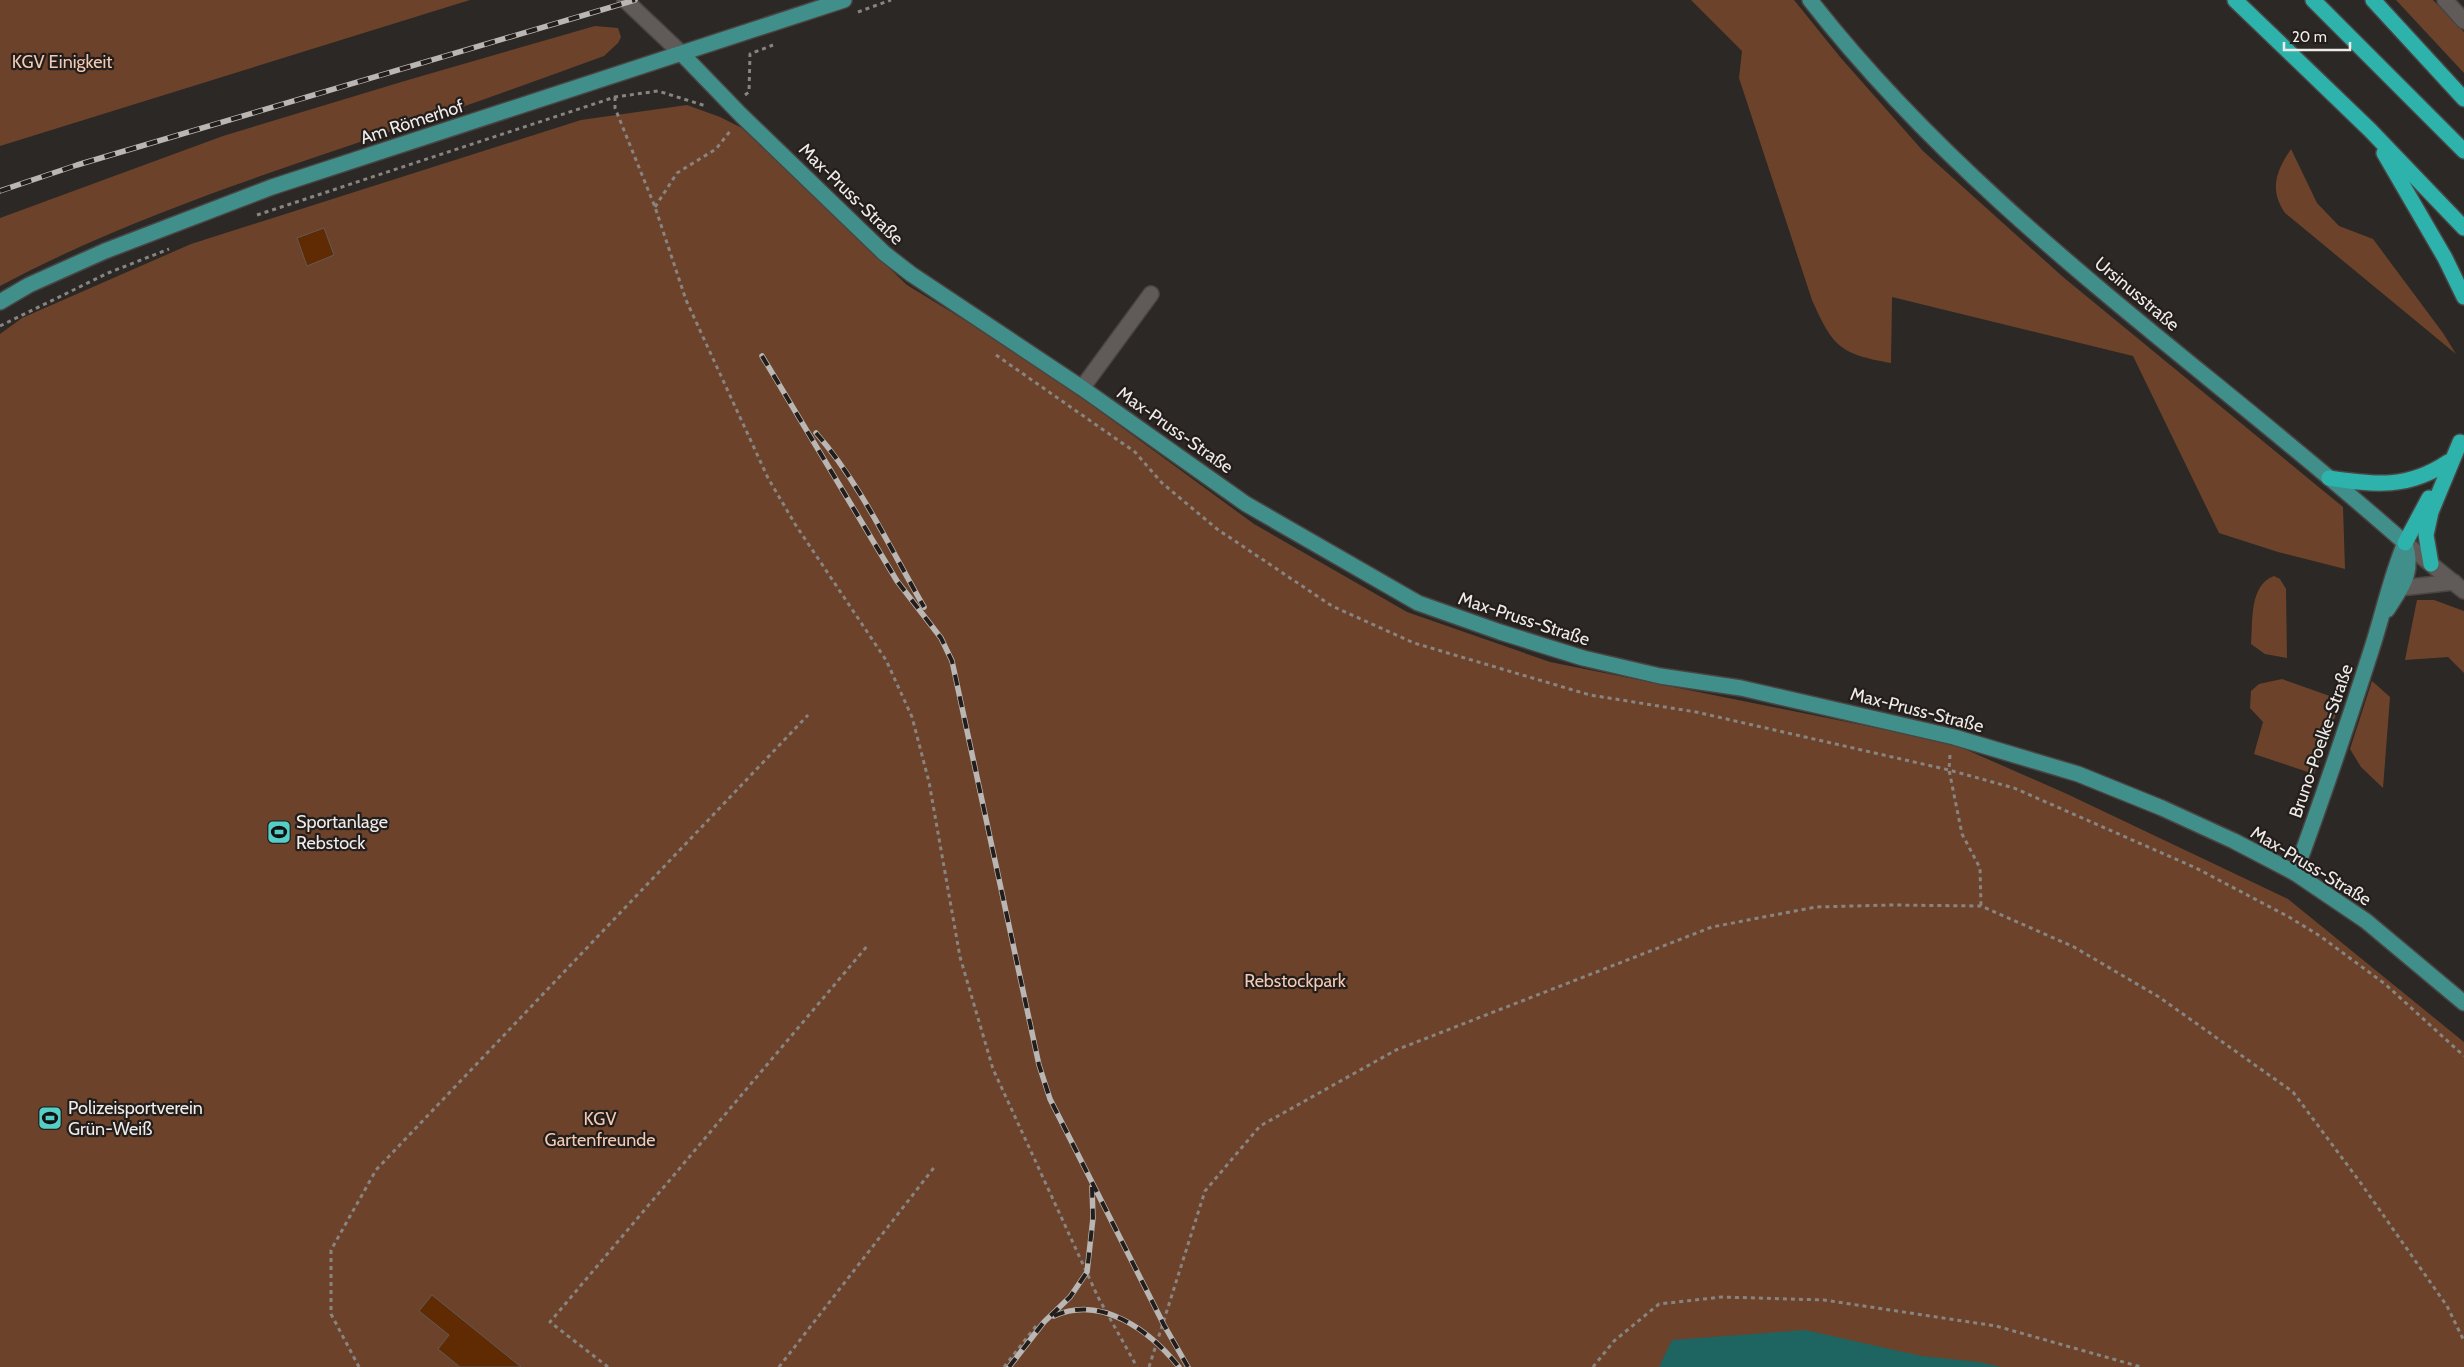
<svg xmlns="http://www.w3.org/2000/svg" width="2464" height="1367" font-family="Cabin,sans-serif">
<rect width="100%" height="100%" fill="#2c2825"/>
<!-- green -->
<g fill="#6c432a">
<polygon points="0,0 470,0 0,146"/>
<path d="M1691,0h103l46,57 83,94 140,126 280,230 2,62 -67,-17 -59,-19 -86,-177 -241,-59 -1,66c-51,-9 -58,-16 -79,-63l-73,-222 3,-27z"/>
<polygon points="2396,0 2433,0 2464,32 2464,73"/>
<path d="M595,26l23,2 3,9 -3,6 -14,13c-67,24 -133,49 -200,71 -137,47 -275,90 -404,159v-68l223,-82 185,-56z"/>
<polygon points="687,105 720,117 744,129 907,285 1030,360 1254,524 1407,612 1550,662 1951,743 2067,794 2288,899 2464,1042 2464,1367 0,1367 0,334 22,318 191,244 581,120"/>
<path d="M2291,149l26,54 22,23 34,13 70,94 13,21 -171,-141c-16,-23 -9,-42 6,-64z"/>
<path d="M2274,576l6,3 6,10 1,69 -22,-4 -14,-10c2,-23 -2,-59 23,-68z"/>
<polygon points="2417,600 2434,600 2464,611 2464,673 2448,657 2405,660"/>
<polygon points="2282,679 2341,700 2314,774 2254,754 2263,722 2250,708 2251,691 2259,684"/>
<polygon points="2372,681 2390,697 2383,788 2361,767 2350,749"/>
</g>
<!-- water -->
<polygon fill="#1e6460" points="1805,1330 1921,1356 1979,1362 2001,1367 1659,1367 1672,1340"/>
<!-- building -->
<g fill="#602b02" stroke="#605a57">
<polygon points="324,228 334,255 307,266 297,238"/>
<polygon points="432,1295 521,1367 460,1367 438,1349 449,1335 419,1311"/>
</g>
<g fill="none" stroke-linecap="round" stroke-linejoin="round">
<!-- minor casing -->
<g stroke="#494543" stroke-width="18">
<g id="minor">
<polyline points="625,0 682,54"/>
<polyline points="2445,0 2464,21"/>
<polyline points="1082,388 1151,294"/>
<polyline points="2405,543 2464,591"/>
<polyline points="2401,588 2454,582"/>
</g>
</g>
<!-- major casing -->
<g stroke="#494543" stroke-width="18">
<g id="major">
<path d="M1810,0c166,213 395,365 595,543"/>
<polyline points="682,54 741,115 884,253 911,274 1082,388 1246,504 1418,603 1500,632 1583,658 1660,676 1741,688 1954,737 2078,774 2162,808 2234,841 2295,873 2366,921 2464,1003"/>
<polyline points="0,302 29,285 105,251 272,187 844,0"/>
<path d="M2387,610c16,-25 27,-37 18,-67"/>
<path d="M2295,873c27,-73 52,-147 76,-222 12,-36 19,-73 34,-108"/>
</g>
</g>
<!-- highway casing -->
<g stroke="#494543" stroke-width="18">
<g id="highway">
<polyline points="2235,0 2370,130 2464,228"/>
<polyline points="2313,0 2464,151"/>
<polyline points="2373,0 2464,99"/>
<polyline points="2384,153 2445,258 2464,297"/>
<path d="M2329,478c46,7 79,11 119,-16"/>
<polyline points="2405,543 2429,498"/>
<polyline points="2431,564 2426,535 2431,512 2460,442"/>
</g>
</g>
<!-- path -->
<g stroke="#888482" stroke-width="3" stroke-dasharray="4 4" stroke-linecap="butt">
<polyline points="858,12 891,0"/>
<polyline points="745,95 749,92 750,54 773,45"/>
<polyline points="615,97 615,108 655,207 686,300 768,478 795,524 886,660 912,717 929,782 960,957 993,1069 1098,1297 1137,1367"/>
<polyline points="655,207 677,173 716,149 731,130"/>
<polyline points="257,215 615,97 658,91 706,106"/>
<polyline points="0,326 108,273 169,249"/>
<polyline points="996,355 1135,452 1162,483 1217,529 1332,606 1414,643 1590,695 1696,712 1949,770 2014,788 2196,868 2289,917 2320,936 2385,984 2464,1056"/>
<polyline points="1950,755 1949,770 1962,834 1980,868 1981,906"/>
<polyline points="359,1367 331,1314 331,1250 376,1170 808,715"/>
<polyline points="608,1367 550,1322 868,945"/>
<polyline points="779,1367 936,1165"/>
<polyline points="1004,1367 1036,1326"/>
<polyline points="1149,1367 1205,1191 1260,1126 1396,1050 1712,927 1816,907 1891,905 1981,906 2074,947 2159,997 2293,1092 2360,1182 2447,1306 2464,1341"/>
<polyline points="1593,1367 1614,1341 1659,1304 1722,1297 1824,1300 1996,1326 2141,1367"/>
</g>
<!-- minor -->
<use href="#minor" stroke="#605a58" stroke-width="15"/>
<!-- major -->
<use href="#major" stroke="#418f8a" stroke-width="15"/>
<!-- highway -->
<use href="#highway" stroke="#2db3ac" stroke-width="15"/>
<!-- rail casing -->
<g stroke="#b9b6b3" stroke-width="5.5">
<g id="rail">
<polyline points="0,191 77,165 635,0"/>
<polyline points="762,356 897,581 941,638 952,661 1039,1065 1050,1099 1164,1325 1188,1367"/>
<path d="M816,433c44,50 75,117 108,174"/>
<path d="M1054,1316c48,-22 97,16 125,51"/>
<polyline points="1009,1367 1044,1322 1070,1297 1087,1272 1093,1218 1092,1187"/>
</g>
</g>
<!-- rail -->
<use href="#rail" stroke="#231e1c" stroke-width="4" stroke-dasharray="11" stroke-linecap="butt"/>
</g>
<!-- icons -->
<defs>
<g id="stadium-square" transform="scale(1.25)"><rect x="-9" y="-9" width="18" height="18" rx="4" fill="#55cec5" stroke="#231e1c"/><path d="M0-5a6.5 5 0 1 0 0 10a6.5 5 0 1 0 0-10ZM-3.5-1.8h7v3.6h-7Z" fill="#111"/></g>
</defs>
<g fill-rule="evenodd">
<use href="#stadium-square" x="279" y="832"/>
<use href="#stadium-square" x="50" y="1118"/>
</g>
<g text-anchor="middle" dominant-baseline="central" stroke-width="4.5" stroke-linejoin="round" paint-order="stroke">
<!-- park labels -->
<g font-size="18" fill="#f3c9b1" stroke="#231e1c">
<text x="62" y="62">KGV Einigkeit</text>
<text x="1295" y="981">Rebstockpark</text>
<text x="600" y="1119">KGV<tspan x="600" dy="21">Gartenfreunde</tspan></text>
</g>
<!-- street labels -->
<g font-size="18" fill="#eeebe9" stroke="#231e1c">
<text transform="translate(412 122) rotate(-18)">Am Römerhof</text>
<text transform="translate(851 194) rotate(44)">Max-Pruss-Straße</text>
<text transform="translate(2137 294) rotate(40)">Ursinusstraße</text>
<text transform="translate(1175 430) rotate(35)">Max-Pruss-Straße</text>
<text transform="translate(1524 619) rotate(18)">Max-Pruss-Straße</text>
<text transform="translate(1917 710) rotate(14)">Max-Pruss-Straße</text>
<text transform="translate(2321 741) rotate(-71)">Bruno-Poelke-Straße</text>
<text transform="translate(2311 866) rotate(31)">Max-Pruss-Straße</text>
</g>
<!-- poi labels -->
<g font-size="18" fill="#eeebe9" stroke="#231e1c" text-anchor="start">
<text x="296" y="822">Sportanlage<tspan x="296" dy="21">Rebstock</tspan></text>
<text x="68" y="1108">Polizeisportverein<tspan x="68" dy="21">Grün-Weiß</tspan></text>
</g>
</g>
<!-- scale -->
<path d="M2284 42v8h66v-8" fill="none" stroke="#eeebe9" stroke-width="2.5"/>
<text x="2292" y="42" font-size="15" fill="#eeebe9" stroke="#231e1c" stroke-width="4" paint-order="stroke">20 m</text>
</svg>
